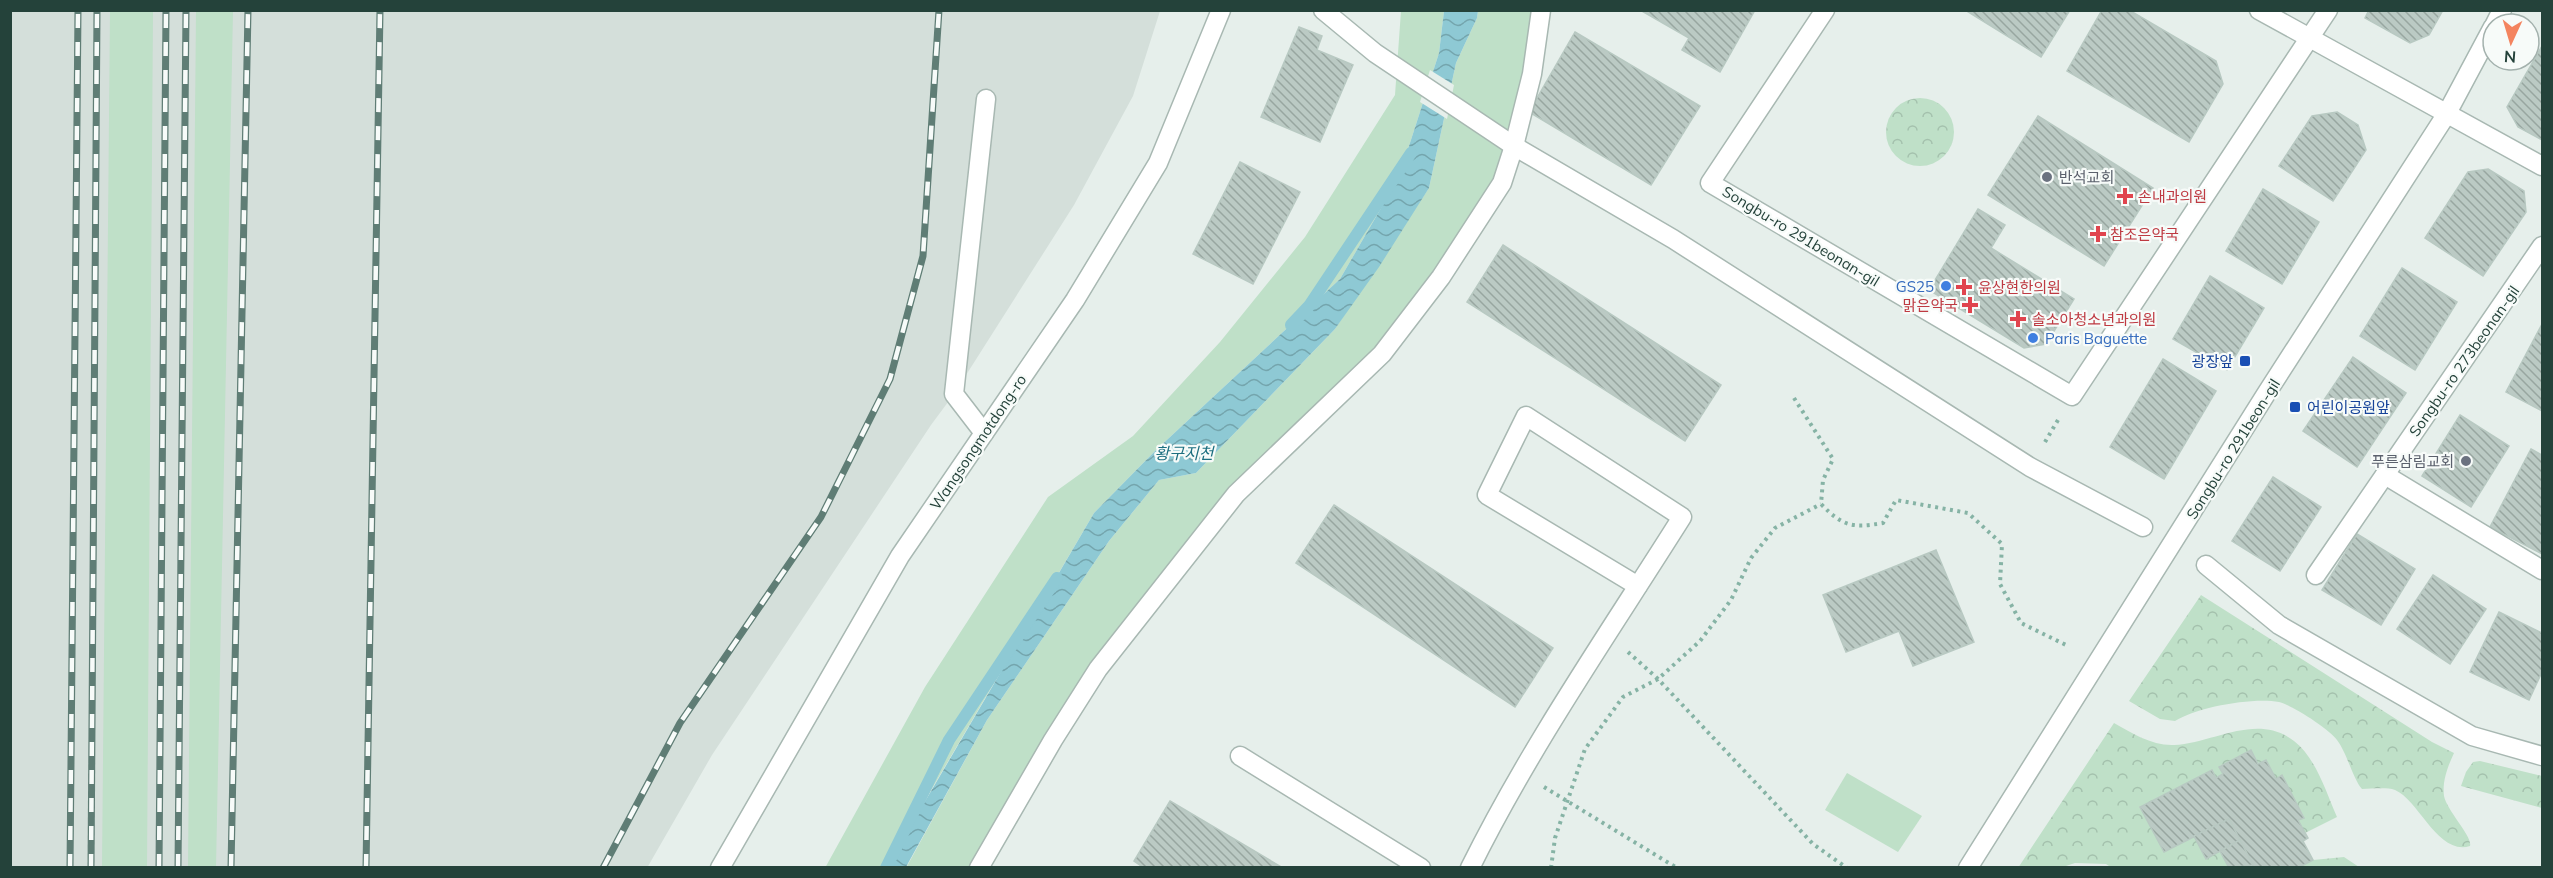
<svg xmlns="http://www.w3.org/2000/svg" width="2553" height="878" font-family="Mulish,'Noto Sans KR',sans-serif">
<defs>
<pattern id="forest-crowns" width="20" height="18" patternUnits="userSpaceOnUse" patternTransform="scale(1.5)"><rect width="20" height="18" fill="#bfe0c8"/><path d="M2 6a3 3 0 1 1 6 0M12 15a3 3 0 1 1 6 0" fill="none" stroke="#a4c1ad"/></pattern>
<pattern id="water-waves" width="16" height="10" patternUnits="userSpaceOnUse" patternTransform="scale(1.5)"><rect width="16" height="10" fill="#8ec9d4"/><path d="M0 5q4-4 8 0t8 0" fill="none" stroke="#74a5ad"/></pattern>
<pattern id="building-back-hatch" width="6" height="6" patternUnits="userSpaceOnUse" patternTransform="scale(1.5)"><rect width="6" height="6" fill="#bbcac4"/><path d="M-1 5l2 2M0 0l6 6M5-1l2 2" fill="none" stroke="#98a6a0"/></pattern>
</defs>
<rect width="100%" height="100%" fill="#e6efeb"/>
<!-- built -->
<polygon fill="#d4dfda" points="10,11 1160,11 1133,96 1074,205 954,394 931,425 712,755 647,868 11,867"/>
<!-- green -->
<g fill="#bfe0c8">
<polygon points="110,11 153,11 147,868 102,867"/>
<polygon points="196,11 233,11 216,868 188,867"/>
<polygon points="1401,11 1444,11 1439,53 1399,177 1340,279 1155,451 1094,513 886,867 825,868 925,687 1048,497 1133,436 1220,342 1305,237 1395,95"/>
<polygon points="1478,11 1540,11 1502,183 1382,354 1236,494 1098,669 980,867 906,868 987,720 1109,541 1159,480 1196,473 1335,329 1429,188 1456,63 1477,18"/>
<polygon points="1847,773 1922,816 1898,852 1825,810"/>
</g>
<!-- forest -->
<g fill="url(#forest-crowns)">
<circle cx="1920" cy="132" r="34"/>
<path d="M2201,595l231,147 22,11c-6,13 -12,28 -10,43 3,15 29,41 26,50 -32,10 -51,-46 -75,-56 -9,-3 -23,-1 -33,-1 -9,-10 -15,-36 -25,-49 -8,-11 -45,-35 -58,-38 -26,-5 -82,5 -104,19l-15,-2 -31,-18z"/>
<path d="M2114,723c18,10 38,23 60,22 40,-2 83,-33 120,-4 22,17 32,51 43,76l-32,16 -7,-13 6,-3 -22,-41 -6,3 -10,-19 -8,4 -7,-14 -31,16 3,8 -7,4 -4,-8 -72,37 54,29 12,23 14,-8 9,16 -117,1 -6,-4 -31,-1 -12,4 -45,1z"/>
<polygon points="2480,761 2542,776 2542,808 2461,786 2466,772 2473,762"/>
<polygon points="2344,857 2359,867 2298,868 2313,860"/>
</g>
<!-- water -->
<polygon fill="url(#water-waves)" points="1444,11 1478,11 1477,18 1456,63 1429,188 1379,267 1335,329 1196,473 1159,480 1109,541 987,720 906,867 886,868 1094,513 1155,451 1340,279 1399,177 1439,53"/>
<!-- pier -->
<polygon fill="#e6efeb" points="1430,70 1454,85 1447,119 1420,102"/>
<g fill="none" stroke-linecap="round" stroke-linejoin="round">
<!-- stream -->
<g stroke="#8ec9d4" stroke-width="12">
<polyline points="1291,325 1309,306 1411,153"/>
<polyline points="886,868 949,740 1057,578"/>
</g>
</g>
<!-- building -->
<g fill="url(#building-back-hatch)" stroke="#b8c9c2" stroke-width="1.5">
<polygon points="1640,10 1755,10 1720,72 1682,50 1689,38"/>
<polygon points="1965,10 2070,10 2041,57"/>
<polygon points="2102,10 2129,10 2216,61 2223,84 2189,142 2067,71"/>
<polygon points="2369,10 2443,10 2429,35 2410,43 2365,18"/>
<polygon points="1299,27 1322,36 1317,50 1353,65 1320,142 1261,117"/>
<polygon points="1575,32 1700,106 1651,185 1529,112"/>
<polygon points="2542,46 2542,140 2518,127 2507,107"/>
<polygon points="2337,112 2358,125 2366,150 2333,201 2279,166 2312,116"/>
<polygon points="2038,116 2153,188 2104,266 1988,195"/>
<polygon points="1240,162 1300,192 1253,284 1193,254"/>
<polygon points="2488,169 2524,191 2526,212 2483,276 2425,238 2468,172"/>
<polygon points="2263,189 2319,222 2282,284 2226,251"/>
<polygon points="1978,209 2005,225 1991,248 2074,299 2046,344 2024,348 1929,290"/>
<polygon points="1503,245 1721,385 1685,441 1467,302"/>
<polygon points="2402,268 2457,302 2415,370 2360,336"/>
<polygon points="2210,276 2264,308 2227,370 2173,339"/>
<polygon points="2542,324 2542,411 2506,392"/>
<polygon points="2353,357 2406,393 2357,467 2303,431"/>
<polygon points="2163,359 2216,391 2164,479 2110,447"/>
<polygon points="2460,415 2509,446 2471,507 2422,476"/>
<polygon points="2531,449 2542,455 2542,554 2490,527"/>
<polygon points="2273,477 2321,507 2280,571 2232,541"/>
<polygon points="1334,505 1553,648 1515,707 1296,563"/>
<polygon points="2357,534 2415,569 2381,625 2322,590"/>
<polygon points="1936,550 1974,642 1913,666 1899,631 1846,652 1823,595"/>
<polygon points="2433,575 2486,609 2450,664 2397,629"/>
<polygon points="2499,612 2542,633 2542,672 2529,700 2470,672"/>
<polygon points="2251,750 2258,764 2266,760 2276,779 2282,775 2304,818 2298,820 2308,838 2303,841 2313,860 2298,868 2254,868 2229,819 2164,852 2140,807 2212,770 2216,778 2223,774 2219,767"/>
<polygon points="1170,801 1283,868 1144,868 1134,861"/>
<polygon points="2229,819 2240,840 2206,859 2194,836"/>
<polygon points="2240,840 2253,865 2229,868 2220,851"/>
</g>
<g fill="none" stroke-linecap="round" stroke-linejoin="round">
<!-- minor casing -->
<g stroke="#a8b8b2" stroke-width="21">
<g id="minor">
<polyline points="1323,10 1375,53 1514,146 1673,239 2030,467 2143,527"/>
<polyline points="1825,10 1710,183 2072,396 2328,10"/>
<polyline points="2259,10 2542,166"/>
<polyline points="2495,24 2502,10"/>
<polyline points="984,433 954,394 986,99"/>
<polyline points="2385,475 2542,570"/>
<polyline points="2206,565 2279,625 2472,736 2542,756"/>
<polyline points="2316,575 2542,246"/>
<polyline points="1240,756 1421,868"/>
<polyline points="720,868 900,556 1075,300 1158,163 1221,10"/>
<polyline points="979,868 1053,740 1098,669 1236,494 1382,354 1441,277 1502,183 1514,146 1532,74 1541,10"/>
<path d="M1470,868c61,-123 139,-235 212,-351l-156,-101 -39,79 151,91"/>
<polyline points="1968,868 2266,394 2446,115 2493,27"/>
</g>
</g>
<!-- path -->
<g stroke="#86b3a5" stroke-width="4" stroke-dasharray="3 4.5" stroke-linecap="butt">
<path d="M1794,398l39,61 -10,21 -2,24c22,23 32,24 62,19l13,-23 72,13 34,31 -2,40 21,39 45,22"/>
<polyline points="2045,442 2058,420"/>
<polyline points="1628,652 1658,679 1813,844 1847,868"/>
<polyline points="1544,787 1677,868"/>
<polyline points="1551,868 1555,838 1585,749 1623,697 1658,679 1700,641 1731,600 1751,558 1775,528 1821,504"/>
</g>
<!-- minor -->
<use href="#minor" stroke="#fff" stroke-width="18"/>
<!-- rail casing -->
<g stroke="#5f7d75" stroke-width="7">
<g id="rail">
<polyline points="70,868 78,10"/>
<polyline points="91,868 97,10"/>
<polyline points="159,868 166,10"/>
<polyline points="178,868 186,10"/>
<polyline points="231,868 248,10"/>
<polyline points="366,868 380,10"/>
<polyline points="603,868 680,723 821,517 890,379 923,256 939,10"/>
</g>
</g>
<!-- rail -->
<use href="#rail" stroke="#f7fbf9" stroke-width="4.5" stroke-dasharray="14" stroke-linecap="butt"/>
</g>
<!-- markers -->
<g fill="#6b7280" stroke="#f7fbf9" stroke-width="2">
<circle cx="2047" cy="177" r="6"/>
<circle cx="2466" cy="461" r="6"/>
</g>
<g fill="#e0444e" stroke="#f7fbf9" stroke-width="2">
<path d="M2122 187h6v6h6v6h-6v6h-6v-6h-6v-6h6z"/>
<path d="M2095 225h6v6h6v6h-6v6h-6v-6h-6v-6h6z"/>
<path d="M1961 278h6v6h6v6h-6v6h-6v-6h-6v-6h6z"/>
<path d="M1967 296h6v6h6v6h-6v6h-6v-6h-6v-6h6z"/>
<path d="M2015 310h6v6h6v6h-6v6h-6v-6h-6v-6h6z"/>
</g>
<g fill="#3f7fe0" stroke="#f7fbf9" stroke-width="2">
<circle cx="1946" cy="286" r="6"/>
<circle cx="2033" cy="338" r="6"/>
</g>
<g fill="#1a4fb4" stroke="#f7fbf9" stroke-width="2">
<rect x="2239" y="355" width="12" height="12" rx="3"/>
<rect x="2289" y="401" width="12" height="12" rx="3"/>
</g>
<g text-anchor="middle" dominant-baseline="central" stroke-width="4.5" stroke-linejoin="round" paint-order="stroke">
<!-- worship labels -->
<g font-size="15" fill="#5b616d" stroke="#f7fbf9" text-anchor="start">
<text x="2059" y="177">반석교회</text>
<text x="2454" y="461" text-anchor="end">푸른삼림교회</text>
</g>
<!-- health labels -->
<g font-size="15" fill="#be3a42" stroke="#f7fbf9" text-anchor="start">
<text x="2138" y="196">손내과의원</text>
<text x="2110" y="234">참조은약국</text>
<text x="1978" y="287">윤상현한의원</text>
<text x="1958" y="305" text-anchor="end">맑은약국</text>
<text x="2032" y="319">솔소아청소년과의원</text>
</g>
<!-- street labels -->
<g font-size="15" fill="#24423a" stroke="#f7fbf9">
<text transform="translate(1801 236) rotate(31)">Songbu-ro 291beonan-gil</text>
<text transform="translate(2464 361) rotate(-55)">Songbu-ro 273beonan-gil</text>
<text transform="translate(978 442) rotate(-56)">Wangsongmotdong-ro</text>
<text transform="translate(2233 449) rotate(-58)">Songbu-ro 291beon-gil</text>
</g>
<!-- shop labels -->
<g font-size="15" fill="#366cbe" stroke="#f7fbf9" text-anchor="end">
<text x="1934" y="286">GS25</text>
<text x="2045" y="338" text-anchor="start">Paris Baguette</text>
</g>
<!-- transit labels -->
<g font-size="15" fill="#164399" stroke="#f7fbf9" text-anchor="end">
<text x="2233" y="361">광장앞</text>
<text x="2307" y="407" text-anchor="start">어린이공원앞</text>
</g>
<!-- water labels -->
<g font-size="16" font-style="italic" fill="#1c6f80" stroke="#f7fbf9">
<text x="1184" y="453">황구지천</text>
</g>
</g>
<!-- border -->
<rect width="2553" height="878" fill="none" stroke="#24423a" stroke-width="24"/>
<!-- north arrow -->
<g transform="translate(2511 42) rotate(184)"><circle r="28" fill="#f7fbf9" stroke="#a3b1ad" stroke-width="1.5"/>
<path d="M0-4.5L10 22L0 15L-10 22Z" fill="#f4845f"/>
<text y="-9" font-size="16" font-weight="bold" text-anchor="middle" fill="#24423a">N</text>
</g>
</svg>
